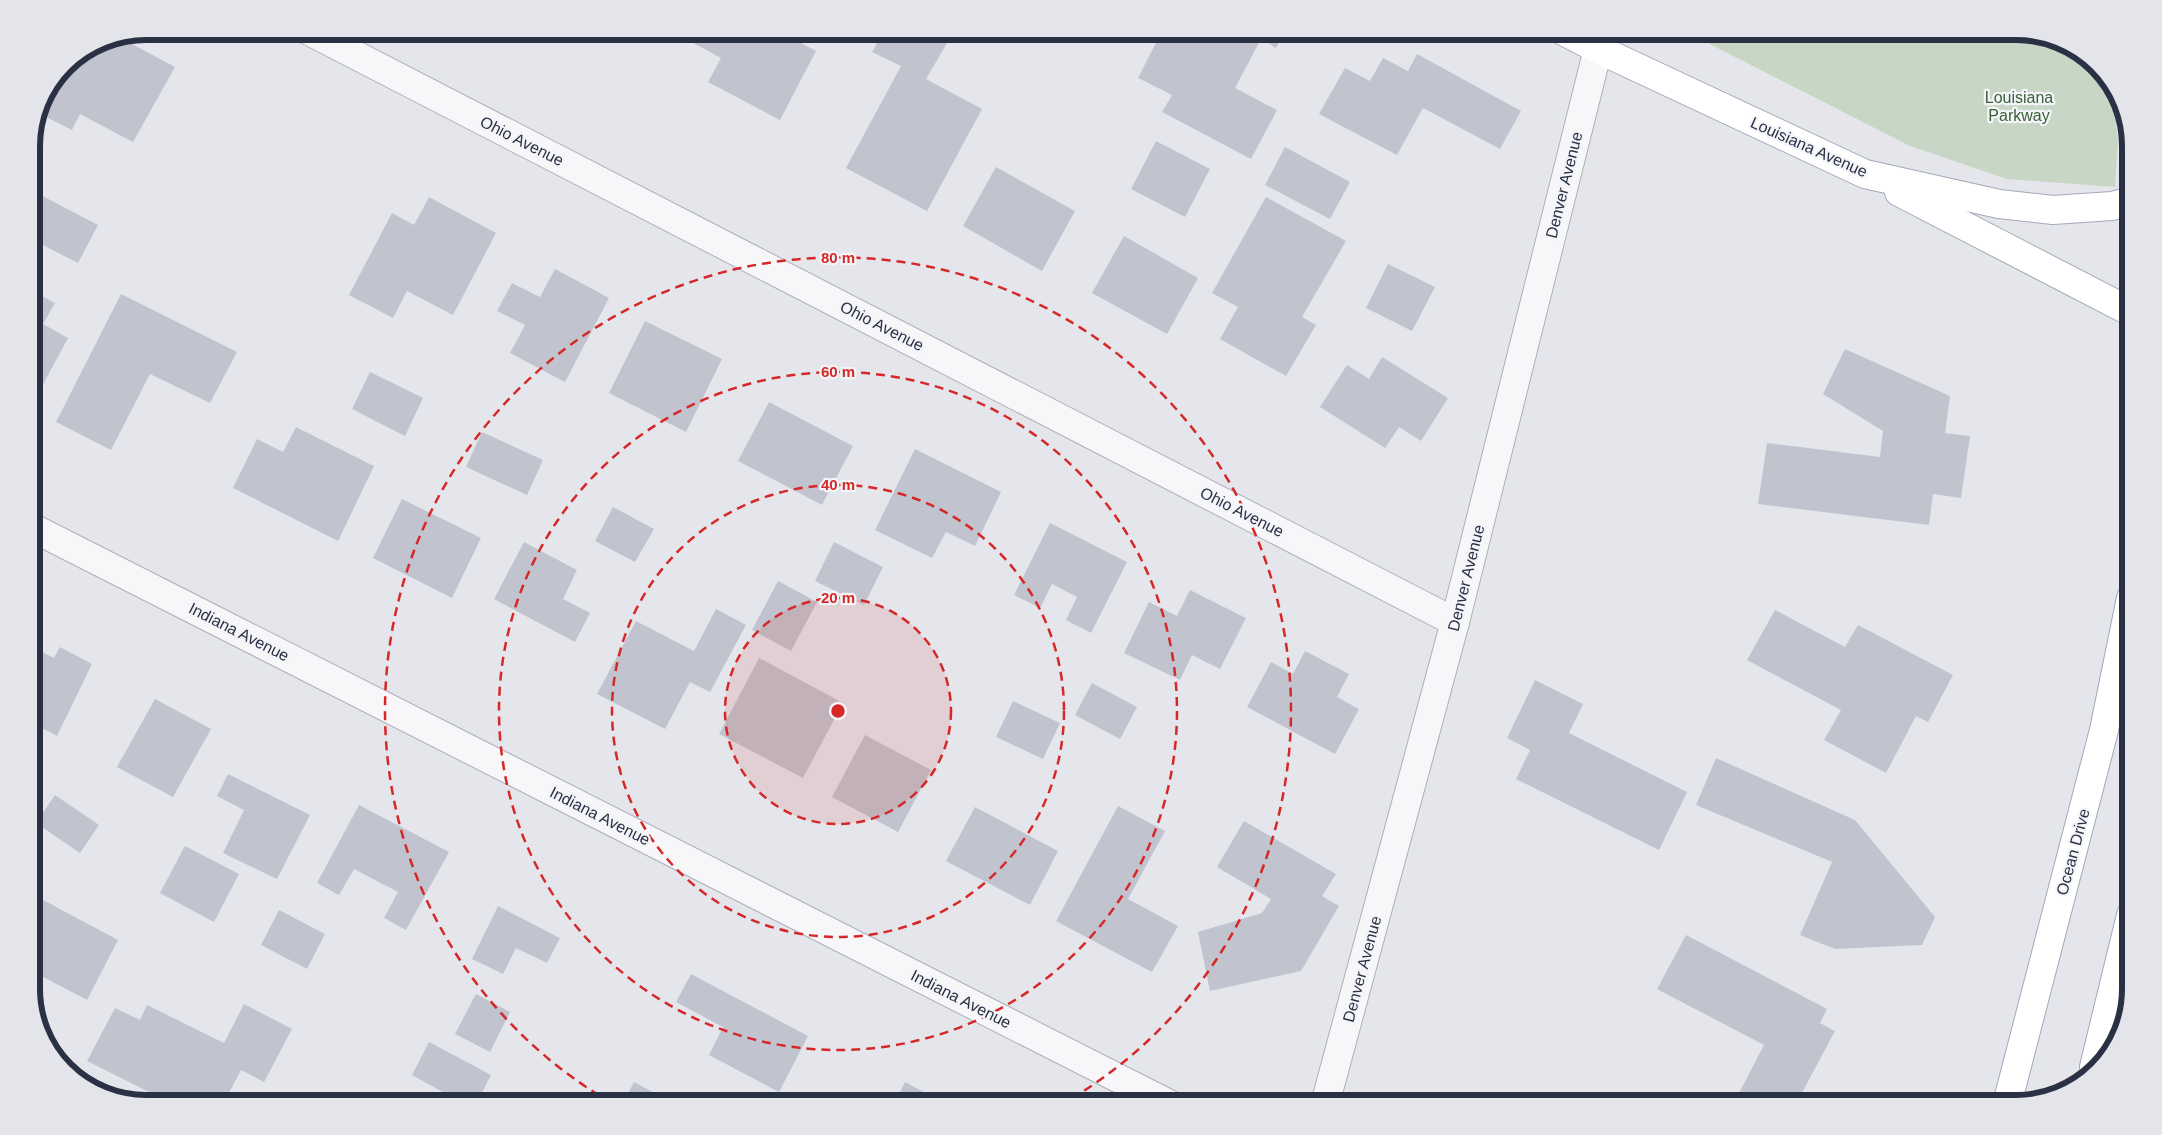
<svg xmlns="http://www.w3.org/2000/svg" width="2162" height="1135" font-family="Helvetica,sans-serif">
<rect width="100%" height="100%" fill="#e4e6ec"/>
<!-- green -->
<polygon fill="#c7d6c5" points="1684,31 2016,31 2067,43 2110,81 2118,140 2115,187 2007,179 1910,146"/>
<!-- building -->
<g fill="#c1c4cf">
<polygon points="671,31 778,31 816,51 780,120 708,82 721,58"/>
<polygon points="884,31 954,31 926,79 982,109 927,211 846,168 901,66 872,52"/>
<polygon points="1162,31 1285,31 1276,48 1261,39 1235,88 1277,110 1251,159 1162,112 1172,95 1138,78"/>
<polygon points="119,37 175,67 133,142 80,114 72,130 44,116 32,137 40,102 65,65 102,40"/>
<polygon points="1417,54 1521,111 1500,149 1423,108 1397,155 1319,114 1345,68 1370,81 1383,58 1408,71"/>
<polygon points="1156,141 1210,169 1185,217 1131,189"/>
<polygon points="1285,147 1350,182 1330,219 1265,185"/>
<polygon points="996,167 1075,211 1042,271 963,226"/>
<polygon points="31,190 98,225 78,263 31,239"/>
<polygon points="429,197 496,233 453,315 407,291 393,318 349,295 392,213 414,225"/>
<polygon points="1266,197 1346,241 1302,317 1316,325 1286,376 1220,339 1238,307 1212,293"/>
<polygon points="1124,236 1198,278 1167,334 1092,293"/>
<polygon points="1388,264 1435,287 1412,331 1366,308"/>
<polygon points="555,269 609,298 565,382 510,353 525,325 497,311 512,283 540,297"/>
<polygon points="31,290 55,303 43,324 68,338 33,403 31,402"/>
<polygon points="121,294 237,352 210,403 150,374 111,450 56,422"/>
<polygon points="645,321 722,359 686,432 609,393"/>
<polygon points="1845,349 1950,396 1945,433 1970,436 1961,498 1933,494 1929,525 1758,504 1767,443 1880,457 1883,431 1823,394"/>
<polygon points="1382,357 1448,398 1421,441 1399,427 1385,448 1320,407 1347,365 1369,379"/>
<polygon points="370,372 423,398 405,436 352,409"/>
<polygon points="769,402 853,446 822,505 738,461"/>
<polygon points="296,427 374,466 338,541 233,488 257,439 283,452"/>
<polygon points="482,432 543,460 527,495 466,467"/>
<polygon points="915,449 1001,492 975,546 946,532 932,558 875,530"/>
<polygon points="402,499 481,538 452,598 373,558"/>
<polygon points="613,507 654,529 635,562 595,541"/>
<polygon points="1050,523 1127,562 1091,633 1066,620 1077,597 1052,584 1040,608 1014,595"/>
<polygon points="524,542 577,570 563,599 590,613 575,642 494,599"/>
<polygon points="834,542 883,567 864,605 815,581"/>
<polygon points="778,581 817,602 791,651 752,630"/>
<polygon points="1190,590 1246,618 1220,669 1192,655 1180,680 1124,653 1149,602 1177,616"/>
<polygon points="716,609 746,625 710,692 690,682 665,729 597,694 636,621 694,651"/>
<polygon points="1775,610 1845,647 1858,625 1953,675 1928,722 1916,716 1886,773 1824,740 1841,710 1747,660"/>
<polygon points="32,647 54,658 60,647 92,664 57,736 32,723"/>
<polygon points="1305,651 1349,674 1337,697 1359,709 1335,754 1247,707 1271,662 1293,674"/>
<polygon points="759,658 843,703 803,778 719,734"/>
<polygon points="1535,680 1583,704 1569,733 1687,792 1659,850 1516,779 1530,750 1507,738"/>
<polygon points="1092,683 1137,707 1120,739 1075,715"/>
<polygon points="155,699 211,729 173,797 117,767"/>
<polygon points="1013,701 1060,723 1043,759 996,737"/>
<polygon points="865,735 931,770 898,832 832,797"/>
<polygon points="1716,758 1855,820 1935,917 1922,945 1835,949 1800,935 1832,862 1696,805"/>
<polygon points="228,774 310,815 277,879 223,853 244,810 217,796"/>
<polygon points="55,795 99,825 80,853 36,823"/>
<polygon points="359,805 449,852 406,930 384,918 398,892 354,869 339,895 317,883"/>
<polygon points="1118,806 1165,831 1128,899 1178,926 1152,972 1056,921"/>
<polygon points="975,807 1058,851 1030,905 946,861"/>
<polygon points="1244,821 1336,874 1322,896 1339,906 1301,971 1210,991 1198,932 1262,913 1271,899 1217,867"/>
<polygon points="185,846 239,874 214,922 160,893"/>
<polygon points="32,894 118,940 87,1000 32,971"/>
<polygon points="498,906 560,938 547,963 516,948 503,974 472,959"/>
<polygon points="279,910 325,934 307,969 261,945"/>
<polygon points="1686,935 1827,1009 1820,1023 1835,1031 1796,1104 1784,1104 1779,1101 1777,1104 1753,1104 1738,1095 1764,1045 1657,989"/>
<polygon points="691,974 808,1036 779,1092 709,1055 723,1027 676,1002"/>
<polygon points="476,994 510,1012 490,1052 455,1034"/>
<polygon points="244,1004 292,1029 264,1082 241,1070 223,1104 173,1104 87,1061 115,1008 140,1020 147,1005 224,1043"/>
<polygon points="429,1042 491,1075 476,1104 465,1104 412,1075"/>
<polygon points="634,1082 675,1104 625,1104 623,1103"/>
<polygon points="905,1082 946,1104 894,1104"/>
</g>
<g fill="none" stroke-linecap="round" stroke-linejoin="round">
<!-- minor casing -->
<g stroke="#acb0ba" stroke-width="30">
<g id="minor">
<polyline points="309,31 1455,622"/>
<polyline points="31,527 1169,1104"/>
<polyline points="1325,1104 1455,622 1598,49"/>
</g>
</g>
<!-- major casing -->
<g stroke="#a3a8b8" stroke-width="30">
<g id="major">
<polyline points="1563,31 1598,49 1865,174 1999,204 2053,210 2112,206 2131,201"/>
<polyline points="1899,192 2131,312"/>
<polyline points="2094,1067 2131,915"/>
<polyline points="2007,1104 2104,730 2131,598"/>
</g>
</g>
<!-- minor -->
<use href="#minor" stroke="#f7f7fa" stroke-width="28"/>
<!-- major -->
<use href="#major" stroke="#fff" stroke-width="28"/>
</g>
<!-- distance rings -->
<circle cx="838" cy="711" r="113" fill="#d62828" fill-opacity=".12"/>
<g fill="none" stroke="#d62828" stroke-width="2.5" stroke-dasharray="9 6">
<circle cx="838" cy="711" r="113"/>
<circle cx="838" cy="711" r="226"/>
<circle cx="838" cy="711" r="339"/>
<path d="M612 1103A453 453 0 1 1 1064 1103"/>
</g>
<g text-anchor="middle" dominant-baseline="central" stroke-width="4.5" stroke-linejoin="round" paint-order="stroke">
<!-- park labels -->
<g font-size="16" fill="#3a6138" stroke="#f4f5f9">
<text x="2019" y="97">Louisiana<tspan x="2019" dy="18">Parkway</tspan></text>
</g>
<!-- street labels -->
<g font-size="16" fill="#2b3145" stroke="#f4f5f9">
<text transform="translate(522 141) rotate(27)">Ohio Avenue</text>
<text transform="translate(1809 147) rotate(24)">Louisiana Avenue</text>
<text transform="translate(1564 185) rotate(-76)">Denver Avenue</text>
<text transform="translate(882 326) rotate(27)">Ohio Avenue</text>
<text transform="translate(1242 512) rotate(27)">Ohio Avenue</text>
<text transform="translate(1466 578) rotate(-76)">Denver Avenue</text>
<text transform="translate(239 632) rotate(27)">Indiana Avenue</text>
<text transform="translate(600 816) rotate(27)">Indiana Avenue</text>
<text transform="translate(2073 852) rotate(-75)">Ocean Drive</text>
<text transform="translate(1362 969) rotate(-75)">Denver Avenue</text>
<text transform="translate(961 999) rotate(27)">Indiana Avenue</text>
</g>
</g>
<!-- crop -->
<path d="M0 0H2162V1135H0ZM146 40H2016A106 106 0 0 1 2122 146V989A106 106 0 0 1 2016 1095H146A106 106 0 0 1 40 989V146A106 106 0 0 1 146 40Z" fill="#e4e5eb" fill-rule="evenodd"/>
<path fill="none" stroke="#2b3145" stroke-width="6" d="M146 40H2016A106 106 0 0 1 2122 146V989A106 106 0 0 1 2016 1095H146A106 106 0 0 1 40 989V146A106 106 0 0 1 146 40Z"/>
<circle cx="838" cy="711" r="8" fill="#d62828" stroke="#f4f5f9" stroke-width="2.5"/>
<g font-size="15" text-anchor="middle" font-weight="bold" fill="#d62828" stroke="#f4f5f9" stroke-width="4.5" stroke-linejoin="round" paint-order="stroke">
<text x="838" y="263">80 m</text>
<text x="838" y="377">60 m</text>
<text x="838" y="490">40 m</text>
<text x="838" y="603">20 m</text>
</g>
</svg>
